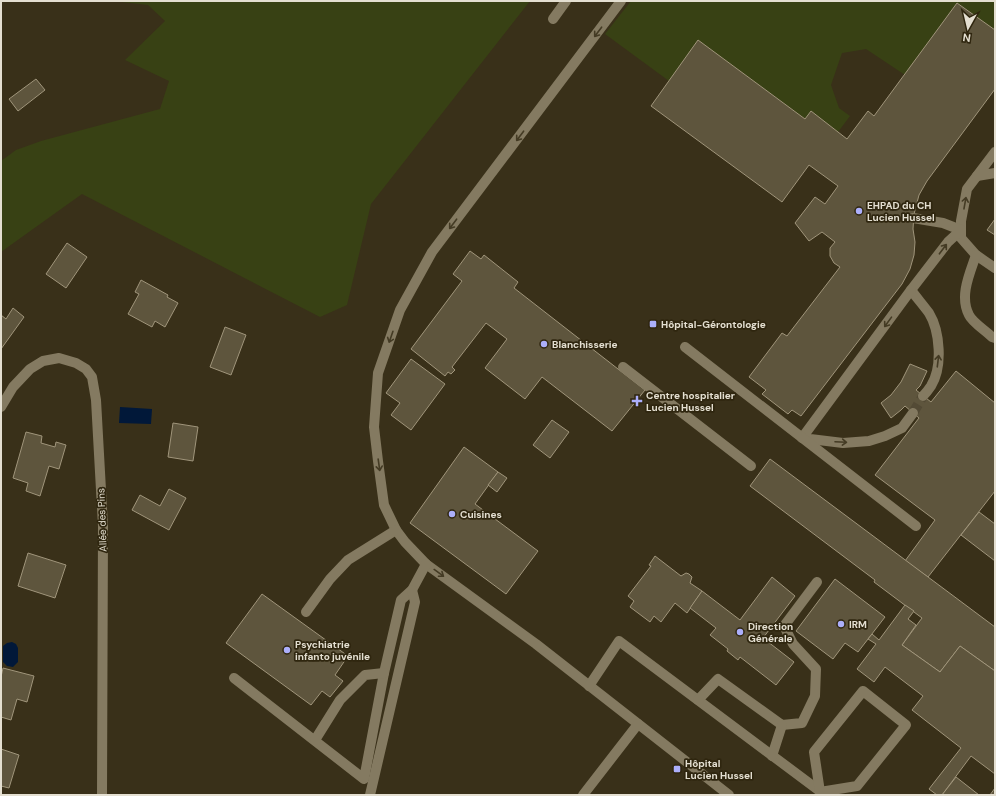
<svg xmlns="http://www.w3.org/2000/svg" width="996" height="796" font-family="'DM Sans',sans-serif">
<rect width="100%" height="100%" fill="#393019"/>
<!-- green -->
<g fill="#384114">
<polygon points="113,1 530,1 371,204 347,305 320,317 82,194 1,252 1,161 16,150 41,141 160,109 169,81 125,60 165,21 148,5"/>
<polygon points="631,1 995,1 995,30 905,75 866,49 842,53 831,85 839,108 850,116 838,132 811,112 805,119 699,41 669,81 605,34"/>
</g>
<!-- water -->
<g fill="#011839">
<polygon points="120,407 152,409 151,424 119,423"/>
<polygon points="12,642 16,644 18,648 18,662 13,667 7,666 3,662 3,646 7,643"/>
</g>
<!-- building -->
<g fill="#5e553d" stroke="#a0957b">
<polygon points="957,3 995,30 995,89 927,181 919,195 914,214 913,229 915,242 914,255 910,269 902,284 801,416 792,410 788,414 762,394 766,390 749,377 782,333 787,336 840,267 834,263 830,256 830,248 835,242 822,232 809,241 795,223 815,197 825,204 838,186 809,165 782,202 651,106 698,40 805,119 811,111 847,139 868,111 874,116"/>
<polygon points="36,79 45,90 18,111 9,99"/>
<polygon points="995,219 995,235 987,230"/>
<polygon points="67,243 87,257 66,288 46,274"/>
<polygon points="470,251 481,259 484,255 518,282 514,288 645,390 612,431 542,377 525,399 485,368 507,339 486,323 452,367 455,370 451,374 448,372 445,376 411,349 462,281 453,274"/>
<polygon points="141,280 168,295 167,297 178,303 165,327 155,321 152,327 128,314 139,294 135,292"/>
<polygon points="13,308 24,317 1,349 1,315 6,319"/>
<polygon points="225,327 246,335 231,375 210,367"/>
<polygon points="411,359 445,384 411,430 391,415 400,403 386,393"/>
<polygon points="910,364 927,371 920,386 916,390 931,402 956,371 995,403 995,491 928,577 905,561 935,520 875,475 919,418 905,406 901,410 891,418 881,403 891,395 901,382"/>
<polygon points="552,420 569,432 550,458 533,445"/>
<polygon points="173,423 198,427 193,461 168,457"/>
<polygon points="26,432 42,436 41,443 55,447 56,442 66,445 59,469 49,466 40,496 26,491 28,483 13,478"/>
<polygon points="464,447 498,472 475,504 538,551 506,594 410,523"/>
<polygon points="770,459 995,627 995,671 960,646 940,672 902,645 922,618 874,582 875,580 750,486"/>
<polygon points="498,472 507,478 497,492 488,485"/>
<polygon points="169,489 186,498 169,530 132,510 140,495 160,506"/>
<polygon points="979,512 995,524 995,561 961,535"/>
<polygon points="28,553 66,565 55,598 18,586"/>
<polygon points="655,556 681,576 686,573 689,574 692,577 690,583 702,591 687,613 675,603 661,622 654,616 650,622 630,607 634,601 628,596 651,566 649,565"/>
<polygon points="772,577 795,596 763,638 794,662 776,685 740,657 738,660 727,651 728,649 710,635 716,628 690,608 702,591 740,620"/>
<polygon points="835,579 885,617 858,652 845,643 833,659 796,631"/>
<polygon points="262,594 348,656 335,675 343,681 330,697 322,691 311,705 226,643"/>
<polygon points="905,605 914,611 908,619 916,625 902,645 940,672 960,646 995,671 995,726 994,727 995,728 995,774 971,756 942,795 937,795 929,789 961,748 912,710 923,696 885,667 874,682 857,669 876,644 868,639 872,634 879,640"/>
<polygon points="3,668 34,676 27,702 17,699 11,720 1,717 1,677"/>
<polygon points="1,749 19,755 9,788 1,786"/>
<polygon points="956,777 979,795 942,795"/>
<polygon points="995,788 995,795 990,795"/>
</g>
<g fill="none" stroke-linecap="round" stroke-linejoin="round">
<!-- minor-tunnel -->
<polyline stroke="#534a35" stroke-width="10" stroke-dasharray="10 5" stroke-linecap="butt" points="913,413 923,396"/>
<!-- minor -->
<g stroke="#847a61" stroke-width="10">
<polyline points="621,1 432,252 400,310 378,373 374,427 378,461 384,505 396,530 405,542 426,564 536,644 729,795"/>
<polyline points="553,19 566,1"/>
<polyline points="995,152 967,189 961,221 961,238 976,255 995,268"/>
<polyline points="977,176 995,173"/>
<path d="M913,218l30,5 18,7 -13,12 -37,48c6,8 12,15 18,23 11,18 14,54 2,73 -2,3 -5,7 -8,10"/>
<path d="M976,255c-6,18 -17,41 -7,60 3,7 17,16 23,22l3,1"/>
<polyline points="911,290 802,438 843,443 869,441 885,436 902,428 913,413"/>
<polyline points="685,347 916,526"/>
<polyline points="623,367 751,466"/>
<polyline points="1,407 13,387 30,369 43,361 59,358 76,363 86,369 92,377 96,400 103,526 102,795"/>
<polyline points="306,612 330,579 348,560 396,530"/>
<polyline points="234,678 364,779 384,673 401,600 412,590 426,564"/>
<polyline points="589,686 619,641 825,795"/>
<polygon points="863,691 906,725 857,786 820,792 814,752"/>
<polyline points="698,700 718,679 782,725 802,723 815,696 816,669 793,644 784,626 817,582"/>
<polyline points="315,740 340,700 365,675 384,673"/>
<polyline points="772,756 782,725"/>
<polyline points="370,795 415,602 412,590"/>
<polyline points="583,795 638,724"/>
</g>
</g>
<!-- one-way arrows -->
<defs><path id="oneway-shaft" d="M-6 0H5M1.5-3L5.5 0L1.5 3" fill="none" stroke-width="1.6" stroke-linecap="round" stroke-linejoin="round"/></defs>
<g stroke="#443b24">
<use href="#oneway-shaft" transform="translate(598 32) rotate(127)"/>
<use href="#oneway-shaft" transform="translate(520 136) rotate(127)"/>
<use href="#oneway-shaft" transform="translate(965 203) rotate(-80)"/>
<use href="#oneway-shaft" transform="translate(453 224) rotate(127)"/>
<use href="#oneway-shaft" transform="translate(943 249) rotate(-53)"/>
<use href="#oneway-shaft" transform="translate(888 322) rotate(126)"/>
<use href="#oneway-shaft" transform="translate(391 337) rotate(109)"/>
<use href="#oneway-shaft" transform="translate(938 361) rotate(-83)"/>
<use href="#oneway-shaft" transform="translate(841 442) rotate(3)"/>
<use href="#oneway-shaft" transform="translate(379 465) rotate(82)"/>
<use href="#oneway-shaft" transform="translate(439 573) rotate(36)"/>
</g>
<!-- markers -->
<g fill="#acaffb" stroke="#2f260f" stroke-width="1.5">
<circle cx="859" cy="211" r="4"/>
<rect x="649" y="320" width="8" height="8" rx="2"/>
<circle cx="544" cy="344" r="4"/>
<path d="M635 395h4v4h4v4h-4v4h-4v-4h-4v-4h4z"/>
<circle cx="452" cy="514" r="4"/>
<circle cx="841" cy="624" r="4"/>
<circle cx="740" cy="632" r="4"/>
<circle cx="287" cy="650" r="4"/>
<rect x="673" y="765" width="8" height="8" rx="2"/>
</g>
<g text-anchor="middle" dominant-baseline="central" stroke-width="3.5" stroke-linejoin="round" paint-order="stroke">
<!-- poi labels -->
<g font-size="10" font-weight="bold" fill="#e4dfd1" stroke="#2f260f" text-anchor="start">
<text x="867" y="205">EHPAD du CH<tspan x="867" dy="12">Lucien Hussel</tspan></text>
<text x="661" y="324">Hôpital-Gérontologie</text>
<text x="552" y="344">Blanchisserie</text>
<text x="646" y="395">Centre hospitalier<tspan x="646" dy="12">Lucien Hussel</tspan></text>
<text x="460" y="514">Cuisines</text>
<text x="849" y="624">IRM</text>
<text x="748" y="626">Direction<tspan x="748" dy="12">Générale</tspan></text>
<text x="295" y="644">Psychiatrie<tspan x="295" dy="12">infanto juvénile</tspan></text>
<text x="685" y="763">Hôpital<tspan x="685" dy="12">Lucien Hussel</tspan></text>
</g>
<!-- street labels -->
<g font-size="10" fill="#e4dfd1" stroke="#2f260f">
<text transform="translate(102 520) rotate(-92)">Allée des Pins</text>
</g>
</g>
<!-- border -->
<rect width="996" height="796" fill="none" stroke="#e4dfd1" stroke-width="4"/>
<!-- north arrow -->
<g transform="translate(968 28) rotate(188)" stroke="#2f260f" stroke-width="3" paint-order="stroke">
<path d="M0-3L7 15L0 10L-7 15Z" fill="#e4dfd1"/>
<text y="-6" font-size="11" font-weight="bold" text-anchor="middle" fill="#e4dfd1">N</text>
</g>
</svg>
